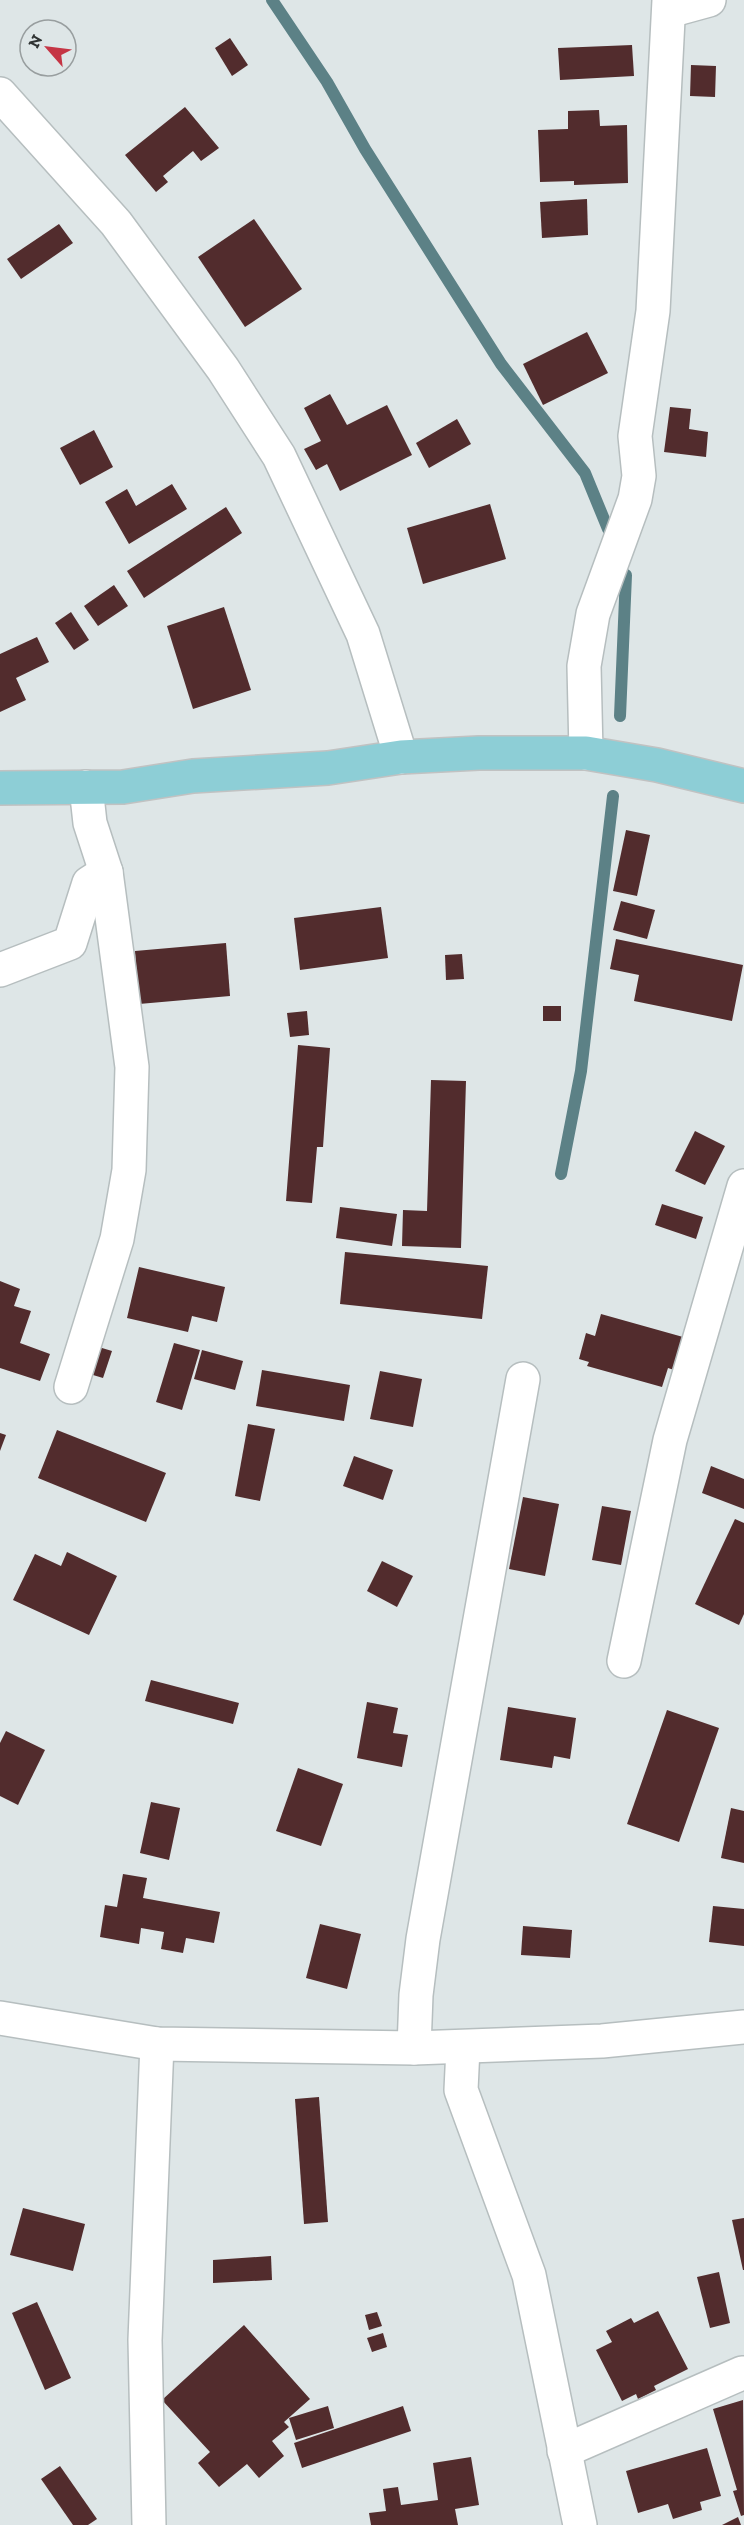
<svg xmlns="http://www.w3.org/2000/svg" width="744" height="2525" font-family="'Zilla Slab',serif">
<rect width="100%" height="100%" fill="#dee6e7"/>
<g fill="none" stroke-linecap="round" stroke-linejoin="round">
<!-- stream -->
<g stroke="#5c8186" stroke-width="12">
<polyline points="272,0 327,82 365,149 501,364 585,473 608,529"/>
<polyline points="620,716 626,575"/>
<polyline points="561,1174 581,1071 613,796"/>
</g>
</g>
<!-- building -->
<g fill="#522c2d">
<polygon points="230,38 248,65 232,76 215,48"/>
<polygon points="632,45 634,76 560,80 558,48"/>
<polygon points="691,65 716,66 715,97 690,96"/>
<polygon points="185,107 219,148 201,161 193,151 163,176 168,182 156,192 125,155"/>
<polygon points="599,110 600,126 627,125 628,183 574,185 574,181 540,182 538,130 568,129 568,111"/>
<polygon points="587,199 588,235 542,238 540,202"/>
<polygon points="254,219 302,289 245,327 198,257"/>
<polygon points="59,224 73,243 21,279 7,259"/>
<polygon points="587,332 608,373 543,405 523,364"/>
<polygon points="330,394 347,425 387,405 412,455 340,491 327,464 316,470 304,449 321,441 304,408"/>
<polygon points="670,407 691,409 689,429 708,432 706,457 664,452"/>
<polygon points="457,419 471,444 429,468 416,443"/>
<polygon points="94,430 113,467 80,485 60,448"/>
<polygon points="172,484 187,509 129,544 105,502 127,489 136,506"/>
<polygon points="490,504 506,559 423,584 407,528"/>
<polygon points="226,507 242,533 144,598 127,571"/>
<polygon points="114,585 128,606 98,626 84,606"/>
<polygon points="224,607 251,690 193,709 167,626"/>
<polygon points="71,612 89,640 74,650 55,623"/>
<polygon points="37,637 49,662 16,678 26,700 0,712 0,654"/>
<polygon points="626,830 650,835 637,896 613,891"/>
<polygon points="621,901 655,910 647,939 613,930"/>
<polygon points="381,907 388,958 300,970 294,918"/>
<polygon points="616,939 743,965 732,1021 634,1001 639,975 610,969"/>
<polygon points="226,943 230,996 139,1004 135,951"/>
<polygon points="462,954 464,979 446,980 445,955"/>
<rect x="543" y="1006" width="18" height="15"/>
<polygon points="307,1011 309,1035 290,1037 287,1013"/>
<polygon points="298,1045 330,1048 323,1147 317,1147 312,1203 286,1201"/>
<polygon points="431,1080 466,1081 461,1248 402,1246 403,1210 427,1211"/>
<polygon points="695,1131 725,1146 705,1185 675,1171"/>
<polygon points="662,1204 703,1217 696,1239 655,1225"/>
<polygon points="340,1207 397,1214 392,1246 336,1238"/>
<polygon points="345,1252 488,1266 482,1319 340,1304"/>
<polygon points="139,1267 225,1287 217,1322 192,1316 188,1332 127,1318"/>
<polygon points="0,1281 20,1289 14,1306 31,1311 20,1343 50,1354 40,1381 0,1368"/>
<polygon points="601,1314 683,1337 674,1370 668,1368 662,1387 587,1366 589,1362 579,1359 586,1333 595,1336"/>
<polygon points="174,1343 200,1350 182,1410 156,1402"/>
<polygon points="92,1345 112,1351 103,1378 83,1372"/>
<polygon points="202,1350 243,1361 235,1390 194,1379"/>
<polygon points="262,1370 350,1385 344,1421 256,1406"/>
<polygon points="380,1371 422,1379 413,1427 370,1419"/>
<polygon points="248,1424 275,1429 260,1501 235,1496"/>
<polygon points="57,1430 166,1473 146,1522 38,1478"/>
<polygon points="0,1433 6,1435 0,1451"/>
<polygon points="354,1456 393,1470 383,1500 343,1486"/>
<polygon points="711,1466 744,1479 744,1509 702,1493"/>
<polygon points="523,1497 559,1504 545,1576 509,1569"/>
<polygon points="602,1506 631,1511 621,1565 592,1560"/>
<polygon points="735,1519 744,1523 744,1614 739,1625 695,1604"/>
<polygon points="67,1552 117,1576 89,1635 13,1600 35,1554 61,1566"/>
<polygon points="382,1561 413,1576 397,1607 367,1591"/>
<polygon points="151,1680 239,1703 233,1724 145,1701"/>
<polygon points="367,1702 398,1708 393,1733 408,1735 402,1767 357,1758"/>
<polygon points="508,1707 576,1718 570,1759 554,1756 552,1768 500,1760"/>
<polygon points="667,1710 719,1728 679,1842 627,1824"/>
<polygon points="6,1731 45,1750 18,1805 0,1796 0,1743"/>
<polygon points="298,1768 343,1784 321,1846 276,1831"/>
<polygon points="151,1802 180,1808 169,1860 140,1853"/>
<polygon points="731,1808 744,1811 744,1863 721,1858"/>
<polygon points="123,1874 147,1878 143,1898 220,1912 214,1943 186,1938 183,1953 161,1949 164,1932 141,1928 139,1944 100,1937 105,1905 117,1907"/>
<polygon points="713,1906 744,1909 744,1946 709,1942"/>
<polygon points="320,1924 361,1934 347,1989 306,1978"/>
<polygon points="523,1926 572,1930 570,1958 521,1955"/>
<polygon points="319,2097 328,2222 304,2224 295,2099"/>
<polygon points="23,2208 85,2224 73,2271 10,2255"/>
<polygon points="744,2218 744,2270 743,2270 732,2220"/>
<polygon points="271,2256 272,2280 213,2283 213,2260"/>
<polygon points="719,2272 730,2323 710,2328 697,2277"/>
<polygon points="37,2302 71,2378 45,2390 12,2313"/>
<polygon points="658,2311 688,2369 654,2386 656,2390 638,2399 636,2394 622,2401 596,2350 612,2342 606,2331 631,2318 634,2323"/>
<polygon points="377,2312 382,2326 369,2330 365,2315"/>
<polygon points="244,2325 310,2399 284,2422 289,2427 272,2441 284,2456 259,2478 247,2464 219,2487 198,2463 210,2452 162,2400"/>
<polygon points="383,2333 387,2347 372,2352 367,2338"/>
<polygon points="743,2400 744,2515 741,2516 733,2491 737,2490 713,2409"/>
<polygon points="328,2406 334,2428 296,2440 289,2418"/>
<polygon points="403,2406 411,2431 302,2468 294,2443"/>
<polygon points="707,2448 721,2496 700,2502 702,2510 673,2519 668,2504 638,2513 626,2471"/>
<polygon points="471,2457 479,2505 455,2509 458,2525 371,2525 369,2513 386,2511 383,2489 398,2487 401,2505 438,2500 433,2463"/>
<polygon points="60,2466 97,2519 88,2525 73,2525 41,2479"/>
<polygon points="738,2517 741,2525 722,2525"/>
</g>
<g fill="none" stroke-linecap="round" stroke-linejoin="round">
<!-- minor casing -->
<g stroke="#b6bebf" stroke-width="36">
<g id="minor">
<polyline points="669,11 709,0"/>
<polyline points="0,94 116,223 223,369 279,456 363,634 401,757"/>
<polyline points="586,753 584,666 593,614 635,499 639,476 635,436 653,311 669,0"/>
<polyline points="0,970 70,943 89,883 106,872"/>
<polyline points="71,1387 117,1239 129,1170 132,1067 106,872 90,823 86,787"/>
<polyline points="624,1661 670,1440 744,1186"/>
<polyline points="0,2018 157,2044 414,2048 602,2041 744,2027"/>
<polyline points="414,2048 416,1995 423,1939 523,1379"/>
<polyline points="463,2048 461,2090 529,2275 580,2525"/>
<polyline points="564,2451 742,2373"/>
<polyline points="149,2525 145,2340 157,2044"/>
</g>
</g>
<!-- major casing -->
<g stroke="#c1c2c2" stroke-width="36">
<polyline id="major" points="0,788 123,787 193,776 328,768 401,757 479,753 586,753 657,765 744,786"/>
</g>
<!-- minor -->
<use href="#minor" stroke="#fff" stroke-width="33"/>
<!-- major -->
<use href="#major" stroke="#8dced6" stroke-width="33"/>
</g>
<!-- north arrow -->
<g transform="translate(48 48) rotate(298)"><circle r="28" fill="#dee6e7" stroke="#989e9f" stroke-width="1.5"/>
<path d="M0-4.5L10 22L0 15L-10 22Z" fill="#c53545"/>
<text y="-9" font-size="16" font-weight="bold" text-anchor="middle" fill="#2f3333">N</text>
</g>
</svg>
